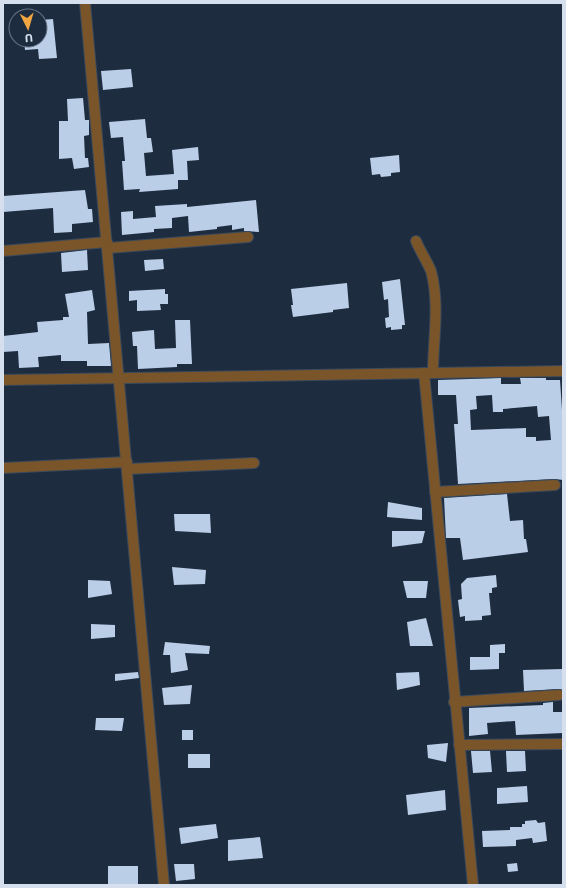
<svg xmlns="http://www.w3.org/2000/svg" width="566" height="888" font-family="Commissioner,sans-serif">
<rect width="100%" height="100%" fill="#1e2c40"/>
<!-- building -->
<g fill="#bbcee8" fill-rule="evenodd">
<polygon points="53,19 57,58 39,59 38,49 25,50 24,40 40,40 40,20"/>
<polygon points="131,69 133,87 103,90 101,71"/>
<polygon points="83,98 85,120 89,120 89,135 84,136 85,158 88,158 89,167 74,169 72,158 59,159 59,121 68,121 67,99"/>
<polygon points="145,119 147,138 151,138 153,152 144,153 146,176 174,174 172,150 198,147 199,160 187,161 188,180 178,180 178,189 139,192 140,189 124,190 122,161 125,161 123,137 111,138 109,122"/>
<polygon points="399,155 400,172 391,173 391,176 381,177 380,174 372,175 370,158"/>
<polygon points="85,190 88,209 92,209 93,222 72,224 72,232 54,233 53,208 3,212 3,196"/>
<polygon points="256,200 259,232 244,231 244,228 232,230 232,225 217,227 217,229 189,232 188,216 172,218 172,228 154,229 154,232 122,235 121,212 133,211 133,219 156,217 155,206 187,204 187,207"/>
<polygon points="87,250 88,270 62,272 61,253"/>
<polygon points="163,259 164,269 145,271 144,260"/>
<polygon points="400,279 405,325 402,325 402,329 391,330 391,327 386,328 385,318 389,317 388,299 384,300 382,282"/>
<polygon points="347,283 349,308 333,310 333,312 293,317 291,305 293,305 291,289"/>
<polygon points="165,289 165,294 168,294 168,304 160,304 161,310 137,311 137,300 129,301 129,291"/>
<polygon points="92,290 95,310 87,312 88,344 109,343 111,366 87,366 87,361 61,361 61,355 38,357 39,367 19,368 18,351 3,352 3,336 38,332 37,322 63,320 63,317 69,317 65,294"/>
<polygon points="175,320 190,320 192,364 177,364 177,367 138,369 137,346 133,346 132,332 154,330 155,349 176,348"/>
<path d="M501,378v6h20l-1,-6h26v2h14l3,45v55l-8,-1 -97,5 -4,-60h4l-2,-29h-18v-15zM492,395l1,17h10v-3l34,-3 1,11 11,-1 2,24 -15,1v-4h-10v-9l-55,2 -1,-20 7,-1 -1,-13z"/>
<polygon points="507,494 510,521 523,520 524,539 526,539 528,552 463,560 460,538 446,538 444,498"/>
<polygon points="388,502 422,508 422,520 387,517"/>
<polygon points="174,514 210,514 211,533 175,531"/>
<polygon points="392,531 425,531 422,543 392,547"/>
<polygon points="172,567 206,570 205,584 174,585"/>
<polygon points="496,575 497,587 492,588 492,593 489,593 491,615 482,616 482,620 465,621 465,616 460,617 458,600 462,599 461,584 467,578"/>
<polygon points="88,580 110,581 112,594 88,598"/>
<polygon points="403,581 428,581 426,598 407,598"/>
<polygon points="426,618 433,646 410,646 407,622"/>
<polygon points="91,624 115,625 115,637 91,639"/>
<polygon points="165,642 210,646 209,654 185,653 188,670 171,673 170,655 163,655"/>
<polygon points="505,644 505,653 499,653 499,669 470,670 470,657 490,657 490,645"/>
<polygon points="563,669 563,690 559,689 524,691 523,670"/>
<polygon points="138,672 139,678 115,681 115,674"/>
<polygon points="419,672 420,685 397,690 396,673"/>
<polygon points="192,685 190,704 164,705 162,688"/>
<polygon points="553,702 553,712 563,712 563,733 516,735 515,721 487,723 488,734 469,736 469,708 543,705 543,703"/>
<polygon points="96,718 124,718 122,731 95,730"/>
<rect x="182" y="730" width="11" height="10"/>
<polygon points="448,743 446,762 428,758 427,745"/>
<polygon points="471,751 490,751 492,772 473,773"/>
<polygon points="506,751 525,751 526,771 507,772"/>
<rect x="188" y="754" width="22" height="14"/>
<polygon points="527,786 528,802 497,804 497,788"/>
<polygon points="445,790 446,810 408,815 406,795"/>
<polygon points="536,820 538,823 545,822 547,841 533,843 532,838 516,840 516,846 483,847 482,831 510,830 510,827 522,827 522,824 525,824 525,821"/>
<polygon points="216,824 218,838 181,844 179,828"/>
<polygon points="260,837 263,858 228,861 228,840"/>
<polygon points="517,863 518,871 508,872 507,864"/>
<polygon points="174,864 194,864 195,879 176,881"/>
<rect x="108" y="866" width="30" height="19"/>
</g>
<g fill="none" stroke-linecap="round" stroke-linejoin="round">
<!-- minor casing -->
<g stroke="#3b495c" stroke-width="12">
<g id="minor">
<polyline points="85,3 164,885"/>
<path d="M416,241c4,10 11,20 15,30 9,33 2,69 2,102"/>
<polyline points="108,248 248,237"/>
<polyline points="3,251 107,242"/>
<polyline points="424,373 473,885"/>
<polyline points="3,380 563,371"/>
<polyline points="3,468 127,462"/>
<polyline points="128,469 254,463"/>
<polyline points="435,492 555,485"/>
<polyline points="454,702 559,695"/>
<polyline points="459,745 563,744"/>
</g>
</g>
<!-- minor -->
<use href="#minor" stroke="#795529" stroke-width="10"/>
</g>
<!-- border -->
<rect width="566" height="888" fill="none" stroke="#d6dfed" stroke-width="8"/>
<!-- north arrow -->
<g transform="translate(28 28) rotate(175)"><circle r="19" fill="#1e2c40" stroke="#687485"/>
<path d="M0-3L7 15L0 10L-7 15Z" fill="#f2a540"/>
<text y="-6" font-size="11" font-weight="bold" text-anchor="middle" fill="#d6dfed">U</text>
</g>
</svg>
